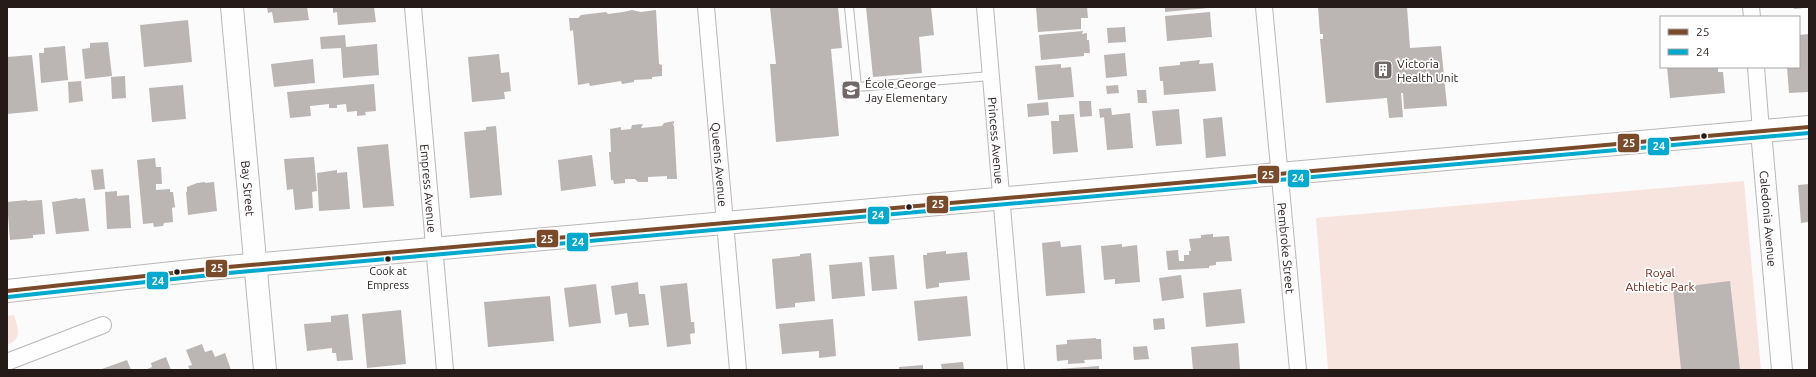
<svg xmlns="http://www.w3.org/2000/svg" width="1816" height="377" font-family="Ubuntu,sans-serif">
<rect width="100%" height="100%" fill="#fbfbfb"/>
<!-- green -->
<g fill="#f7e4df">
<polygon points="1744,181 1761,370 1328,370 1316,218"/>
<path d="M14,315c4,13 9,24 -7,30v-29z"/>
</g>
<!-- building -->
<g fill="#bbb5b4">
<polygon points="267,7 307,7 309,20 274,23 272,12 268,13"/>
<polygon points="333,7 374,7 376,22 338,25 337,12 333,13"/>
<polygon points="770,7 838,7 842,48 831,49 839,136 776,142 770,64 776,64"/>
<polygon points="866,7 931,7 934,35 919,37 922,73 873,77"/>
<polygon points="1036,7 1087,7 1088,18 1081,18 1081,29 1038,32"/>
<polygon points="1165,7 1208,7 1208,8 1165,12"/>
<polygon points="1318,7 1407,7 1410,48 1441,46 1447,106 1404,109 1403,93 1401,93 1403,117 1389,118 1387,98 1326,103 1320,39 1323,39 1323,34 1320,34"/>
<polygon points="1794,7 1804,7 1804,8 1794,9"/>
<polygon points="632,10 641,12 656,10 659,64 662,65 662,76 652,77 652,79 634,80 634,82 622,84 621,81 590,86 589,83 578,85 573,30 570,31 569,18 578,18 581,15 606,12 608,14 623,12"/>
<polygon points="1210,12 1212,37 1167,41 1165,16"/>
<polygon points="188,20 192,62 144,67 140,25"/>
<polygon points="1125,27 1126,42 1108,43 1107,28"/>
<polygon points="1083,31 1082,34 1087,33 1087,40 1089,40 1090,53 1084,53 1084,56 1041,60 1039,35"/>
<polygon points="1809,34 1809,92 1789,93 1787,67 1799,67 1799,35"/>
<polygon points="345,35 346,47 377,44 379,75 343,78 341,48 321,49 320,37"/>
<polygon points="108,42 112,76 85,79 82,49 90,48 90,43"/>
<polygon points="65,46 68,80 41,83 39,53 44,53 44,48"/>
<polygon points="1125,53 1127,76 1106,78 1104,55"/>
<polygon points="499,54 501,73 509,72 511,91 504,92 505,99 472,102 468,57"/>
<polygon points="32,55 38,111 7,114 7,57"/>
<polygon points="313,59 315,83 274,87 271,64"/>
<polygon points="1200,60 1199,64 1213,63 1216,91 1164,95 1163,81 1160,81 1159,67 1180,65 1180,62"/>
<polygon points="1061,64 1061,68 1071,67 1074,97 1038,100 1035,66"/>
<polygon points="1667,67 1718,67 1718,72 1723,72 1725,93 1670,98"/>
<polygon points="125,76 126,98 112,99 111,77"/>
<polygon points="81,81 83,101 69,103 68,82"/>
<polygon points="374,84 376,111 365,112 366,115 357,116 357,111 347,112 346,104 337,105 337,108 329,108 329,104 310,106 311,116 290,118 287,92"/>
<polygon points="183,85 186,119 152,122 149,88"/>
<polygon points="1118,85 1119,93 1107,94 1106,86"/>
<polygon points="1137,90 1146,90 1147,103 1138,103"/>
<polygon points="1079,101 1091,101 1092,116 1080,117"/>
<polygon points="1048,102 1049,115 1028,117 1027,104"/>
<polygon points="1111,108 1112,115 1130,113 1133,148 1107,150 1104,117 1100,118 1099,109"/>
<polygon points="1179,109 1182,144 1156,146 1152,111"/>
<polygon points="1074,114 1078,152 1053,154 1051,121 1059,121 1059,115"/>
<polygon points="1222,117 1226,156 1206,158 1203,119"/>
<polygon points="674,121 674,124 672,123 674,126 677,179 667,179 667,176 648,177 648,182 638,182 635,179 625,179 625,183 614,184 613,180 611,180 609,152 611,152 610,129 621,127 621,130 631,129 632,125 643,124 641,128 662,126 664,123"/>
<polygon points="496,126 502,195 470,198 464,132 486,130 486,127"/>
<polygon points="388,144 394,206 363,208 357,147"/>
<polygon points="592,155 596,186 561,191 558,160"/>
<polygon points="314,157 317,191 312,192 313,208 295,210 293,189 287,190 284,159"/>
<polygon points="155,158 156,167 161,167 162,184 156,184 156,190 170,189 170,192 173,192 175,207 172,208 173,222 164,223 163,226 154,227 153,223 143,224 137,160"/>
<polygon points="103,169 105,189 94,190 91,170"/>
<polygon points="337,170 337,173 347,172 350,209 319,211 317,173"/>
<polygon points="205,182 205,183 214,182 217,211 188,215 186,192 187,192 187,187 197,183"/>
<polygon points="1809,184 1809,222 1801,223 1798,185"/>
<polygon points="117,191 117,196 129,195 131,228 107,229 105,192"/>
<polygon points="77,198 78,199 85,198 89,231 56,234 52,202"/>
<polygon points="27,200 27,201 42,200 45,234 33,235 33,238 10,240 7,202"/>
<polygon points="1213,234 1213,237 1229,236 1232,261 1216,262 1216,265 1209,266 1209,268 1168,270 1166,251 1178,250 1179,261 1184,261 1184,255 1189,255 1189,251 1191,251 1189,239 1201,238 1201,235"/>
<polygon points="1060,241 1061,247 1081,245 1085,293 1046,296 1042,243"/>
<polygon points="1122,244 1122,247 1137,245 1140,282 1115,284 1115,279 1104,280 1101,246"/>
<polygon points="946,251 946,254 967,252 970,280 939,283 939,287 926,289 923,255 927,255 927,253"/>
<polygon points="811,253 815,301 795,303 795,307 776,309 772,259 800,256 800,254"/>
<polygon points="894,255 897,289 872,291 869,257"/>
<polygon points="862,262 865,296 832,299 829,265"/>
<polygon points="1181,275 1184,298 1162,301 1159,278"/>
<polygon points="1730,281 1740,370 1681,370 1673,288"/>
<polygon points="638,282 639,294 645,294 649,325 629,327 627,313 615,315 611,286"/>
<polygon points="687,283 691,322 694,322 695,333 690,334 691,344 667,347 660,286"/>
<polygon points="596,284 601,323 569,327 564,288"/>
<polygon points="1241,289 1245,323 1206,327 1203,293"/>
<polygon points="550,296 554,341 488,347 484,302"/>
<polygon points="967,296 971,336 918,341 914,301"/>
<polygon points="401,310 406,364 367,368 362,314"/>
<polygon points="348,314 353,360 337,361 336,353 332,353 332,348 307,351 304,324 331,322 331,316"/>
<polygon points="1164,318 1165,329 1154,330 1153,319"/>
<polygon points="833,319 836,356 819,358 819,351 782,354 779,324"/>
<polygon points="1096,338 1096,339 1101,339 1102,359 1084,360 1085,363 1068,364 1068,360 1057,361 1056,345 1067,344 1067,340"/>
<polygon points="1238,343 1240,370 1193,370 1191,347"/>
<polygon points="202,344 205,352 212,350 215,357 225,353 231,370 190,370 188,366 192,365 186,350"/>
<polygon points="1147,346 1149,359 1134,360 1133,347"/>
<polygon points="166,357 171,370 145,370 152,367 151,363"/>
<polygon points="127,360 131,370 99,370"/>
<polygon points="963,362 964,370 942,370 941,364"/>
<polygon points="923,365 923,370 899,370 899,367"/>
<polygon points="1099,366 1099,370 1059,370 1059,369"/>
</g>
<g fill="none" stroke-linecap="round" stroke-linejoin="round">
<!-- service casing -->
<g stroke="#bcb7b6" stroke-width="10">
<polyline id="service" points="849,7 857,87 991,76"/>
</g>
<!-- minor casing -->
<g stroke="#bcb7b6" stroke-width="18">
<g id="minor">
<path id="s1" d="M413,7l32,363"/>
<path id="s2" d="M706,7l32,363"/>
<path id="s3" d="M985,7l31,363"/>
<path id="s4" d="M1264,7l34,363"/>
<polyline points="1751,7 1752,17"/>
<polyline points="1756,67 1761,131"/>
<polyline points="7,362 103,325"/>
</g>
</g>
<!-- tertiary casing -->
<g stroke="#bcb7b6" stroke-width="22">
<g id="tertiary">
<path id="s5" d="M1761,131l21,239"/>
</g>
</g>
<!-- secondary casing -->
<g stroke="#bcb7b6" stroke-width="24">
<g id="secondary">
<path id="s6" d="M232,7l33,363"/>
<polyline points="7,291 228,267 1809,127"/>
</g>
</g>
<!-- service -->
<use href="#service" stroke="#fefefe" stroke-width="8"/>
<!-- minor -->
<use href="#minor" stroke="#fefefe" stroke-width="16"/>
<!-- tertiary -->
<use href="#tertiary" stroke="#fefefe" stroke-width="20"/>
<!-- secondary -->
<use href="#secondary" stroke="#fefefe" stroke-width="22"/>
<!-- bus-1 casing -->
<g stroke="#fff" stroke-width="7">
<polyline id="bus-1" points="7,291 228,267 1809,127"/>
</g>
<!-- bus-2 casing -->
<g stroke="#fff" stroke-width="7">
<polyline id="bus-2" points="8,297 229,273 1809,133"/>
</g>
<!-- bus-1 -->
<use href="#bus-1" stroke="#7a4b2a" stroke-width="4"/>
<!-- bus-2 -->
<use href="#bus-2" stroke="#00a9ce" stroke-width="4"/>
</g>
<!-- icons -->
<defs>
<g id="building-square" transform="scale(1)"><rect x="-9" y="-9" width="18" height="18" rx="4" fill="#716968" stroke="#fff"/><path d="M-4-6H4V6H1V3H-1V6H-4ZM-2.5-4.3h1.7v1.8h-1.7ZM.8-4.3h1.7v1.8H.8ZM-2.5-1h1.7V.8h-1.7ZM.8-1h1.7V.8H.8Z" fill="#fff"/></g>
<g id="school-square" transform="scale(1)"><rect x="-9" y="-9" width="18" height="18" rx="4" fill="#716968" stroke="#fff"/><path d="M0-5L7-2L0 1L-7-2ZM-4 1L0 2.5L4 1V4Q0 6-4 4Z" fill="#fff"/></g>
</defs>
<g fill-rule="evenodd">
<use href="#building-square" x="1383" y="70"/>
<use href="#school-square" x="851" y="90"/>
</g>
<!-- markers -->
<g fill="#261b19" stroke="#fff" stroke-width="1.5">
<circle cx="1704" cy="136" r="3.5"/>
<circle cx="909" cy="207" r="3.5"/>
<circle cx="388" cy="259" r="3.5"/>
<circle cx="177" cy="272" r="3.5"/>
</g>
<g text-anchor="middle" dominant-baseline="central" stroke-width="3.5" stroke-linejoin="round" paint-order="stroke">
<!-- bus labels -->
<g font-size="11" fill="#261b19" stroke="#fff">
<text x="388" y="271">Cook at<tspan x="388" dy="14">Empress</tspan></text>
</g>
<!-- poi labels -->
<g font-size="12" fill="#261b19" stroke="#fff" text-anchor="start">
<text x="1397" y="63">Victoria<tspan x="1397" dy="14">Health Unit</tspan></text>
<text x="865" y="83">École George<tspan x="865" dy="14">Jay Elementary</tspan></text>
</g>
<!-- street labels -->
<g font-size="12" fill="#261b19" stroke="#fff">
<text stroke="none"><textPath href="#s3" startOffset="134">Princess Avenue</textPath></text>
<text stroke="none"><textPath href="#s2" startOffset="158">Queens Avenue</textPath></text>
<text stroke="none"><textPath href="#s6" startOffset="182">Bay Street</textPath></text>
<text stroke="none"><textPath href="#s1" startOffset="182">Empress Avenue</textPath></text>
<text stroke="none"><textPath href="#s5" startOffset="88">Caledonia Avenue</textPath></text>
<text stroke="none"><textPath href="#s4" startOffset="242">Pembroke Street</textPath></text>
</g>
<!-- park labels -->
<g font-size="12" fill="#671d0d" stroke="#fff">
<text x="1660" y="272">Royal<tspan x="1660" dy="14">Athletic Park</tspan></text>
</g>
</g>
<g stroke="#fff" stroke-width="1.5">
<rect x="1617" y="133" width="23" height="20" rx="4" fill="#7a4b2a"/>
<rect x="1647" y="137" width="23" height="19" rx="4" fill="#00a9ce"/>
<rect x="1257" y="165" width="23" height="19" rx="4" fill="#7a4b2a"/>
<rect x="1287" y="169" width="23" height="19" rx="4" fill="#00a9ce"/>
<rect x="926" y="195" width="23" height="19" rx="4" fill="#7a4b2a"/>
<rect x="867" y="206" width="23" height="19" rx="4" fill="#00a9ce"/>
<rect x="536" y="229" width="23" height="19" rx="4" fill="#7a4b2a"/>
<rect x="566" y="232" width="23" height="20" rx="4" fill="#00a9ce"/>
<rect x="205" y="259" width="23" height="19" rx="4" fill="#7a4b2a"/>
<rect x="146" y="271" width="23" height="19" rx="4" fill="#00a9ce"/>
</g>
<g font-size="11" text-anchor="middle" font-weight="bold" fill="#fff">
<text x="1629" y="147">25</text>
<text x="1659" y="150">24</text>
<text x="1268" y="179">25</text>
<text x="1298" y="182">24</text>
<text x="938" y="208">25</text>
<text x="878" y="219">24</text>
<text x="547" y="243">25</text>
<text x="578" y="246">24</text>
<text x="217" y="272">25</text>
<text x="158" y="285">24</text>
</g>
<!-- border -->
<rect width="1816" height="377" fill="none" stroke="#261b19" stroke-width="16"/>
<!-- legend -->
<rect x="1660" y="16" width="140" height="52" fill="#ffffff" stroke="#a8a4a3"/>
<rect x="1668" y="29" width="20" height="6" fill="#7a4b2a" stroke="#a8a4a3"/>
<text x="1696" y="36" font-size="12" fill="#261b19">25</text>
<rect x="1668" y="49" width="20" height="6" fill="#00a9ce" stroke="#a8a4a3"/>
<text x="1696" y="56" font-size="12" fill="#261b19">24</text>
</svg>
